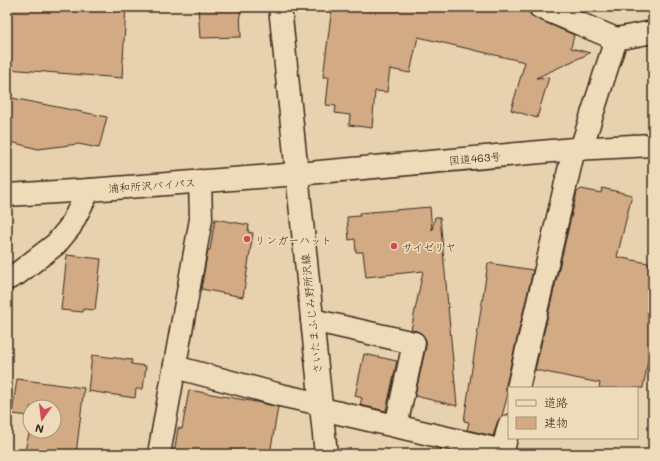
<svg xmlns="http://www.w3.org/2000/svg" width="660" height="461" font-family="Mali,'Klee One',sans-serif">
<rect width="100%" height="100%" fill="#e8d1ae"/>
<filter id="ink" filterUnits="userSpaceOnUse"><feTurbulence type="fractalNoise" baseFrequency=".025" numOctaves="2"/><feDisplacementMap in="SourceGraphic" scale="8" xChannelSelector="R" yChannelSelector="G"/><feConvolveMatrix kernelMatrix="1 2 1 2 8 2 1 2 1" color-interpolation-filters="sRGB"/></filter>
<g filter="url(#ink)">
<!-- building -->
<g fill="#d2aa84" stroke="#3b2a1e">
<polygon points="7,7 126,7 122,78 7,69"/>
<polygon points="198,7 240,7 241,37 200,38"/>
<polygon points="332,7 528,7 530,14 535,18 574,35 571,48 590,53 536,78 549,77 537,118 511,110 525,62 418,37 410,73 390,69 387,92 375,91 372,128 349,125 350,115 335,113 336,106 326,105 329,77 323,77"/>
<polygon points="7,97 107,117 99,148 78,144 38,149 7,141"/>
<polygon points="602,188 632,195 617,257 653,264 653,293 649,317 653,318 653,356 649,355 643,388 599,388 600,383 535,370 577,192 581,189 601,193"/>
<polygon points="430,207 432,230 435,217 440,217 457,406 415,396 426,346 426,340 422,334 417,331 411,330 423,271 366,277 363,252 356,252 355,239 349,240 347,217 360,216 359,213"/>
<polygon points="215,219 249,225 248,232 253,233 243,297 201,289 208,250 210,250"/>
<polygon points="67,255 101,259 95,310 83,309 83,312 61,310"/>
<polygon points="488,263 533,270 506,385 506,391 508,394 502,416 500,418 497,423 493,436 467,430 469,422 464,421"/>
<polygon points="364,354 397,361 386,411 360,405 362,398 355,396"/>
<polygon points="92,355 132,360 131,364 146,366 143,389 136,389 135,398 88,391"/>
<polygon points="17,379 84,388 76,454 24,454 30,430 30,431 54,431 54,407 30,407 30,416 12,414"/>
<polygon points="189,390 256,402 278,407 270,454 174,454 178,428 182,429"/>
</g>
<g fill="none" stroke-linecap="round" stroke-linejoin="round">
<!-- minor casing -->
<g stroke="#3b2a1e" stroke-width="25">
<g id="minor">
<polyline points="540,7 616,39 581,149"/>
<polyline points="616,39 653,32"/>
<polyline points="7,279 17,274 56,244 70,227 89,190"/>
<polyline points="312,320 414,343 396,426"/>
<polyline points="175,367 280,395 321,404"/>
<polyline points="518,388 574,149"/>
<polyline points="322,409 503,451"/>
<polyline points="159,454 201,219 200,181"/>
<polyline points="502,454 509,426"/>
</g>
</g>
<!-- tertiary casing -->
<g stroke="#3b2a1e" stroke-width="25">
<polyline id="tertiary" points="280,7 297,174"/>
</g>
<!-- primary casing -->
<g stroke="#3b2a1e" stroke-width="25">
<polyline id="primary" points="297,174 326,454"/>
</g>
<!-- trunk casing -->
<g stroke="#3b2a1e" stroke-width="25">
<polyline id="trunk" points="7,195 89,190 297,174 574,149 653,145"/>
</g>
<!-- minor -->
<use href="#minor" stroke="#eedbb9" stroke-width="22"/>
<!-- tertiary -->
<use href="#tertiary" stroke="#eedbb9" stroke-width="22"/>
<!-- primary -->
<use href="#primary" stroke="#eedbb9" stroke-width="22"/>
<!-- trunk -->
<use href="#trunk" stroke="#eedbb9" stroke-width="22"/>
</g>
</g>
<!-- markers -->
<g fill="#d1495b" stroke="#eedbb9" stroke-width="1.5">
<circle cx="247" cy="239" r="4"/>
<circle cx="394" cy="246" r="4"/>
</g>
<g text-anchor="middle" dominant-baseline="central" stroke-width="3.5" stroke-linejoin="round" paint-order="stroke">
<!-- street labels -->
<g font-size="11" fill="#3b2a1e" stroke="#eedbb9">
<text transform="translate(475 158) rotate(-5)">国道463号</text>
<text transform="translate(152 185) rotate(-4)">浦和所沢バイパス</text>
<text transform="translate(311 314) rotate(-96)">さいたまふじみ野所沢線</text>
</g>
<!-- poi labels -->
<g font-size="11" fill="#3b2a1e" stroke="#eedbb9" text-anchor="start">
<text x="255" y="239">リンガーハット</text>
<text x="402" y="246">サイゼリヤ</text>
</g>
</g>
<!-- margin -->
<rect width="660" height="461" fill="none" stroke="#eedbb9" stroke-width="24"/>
<rect x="12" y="12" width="636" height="437" fill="none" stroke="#3b2a1e" stroke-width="1.5" filter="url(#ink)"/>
<!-- legend -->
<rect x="508" y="387" width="130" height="52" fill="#eedbb9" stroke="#a6947b"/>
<rect x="516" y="400" width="20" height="6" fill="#eedbb9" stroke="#a6947b"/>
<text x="544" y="407" font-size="12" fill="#3b2a1e">道路</text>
<rect x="516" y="417" width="20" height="12" fill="#d2aa84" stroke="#a6947b"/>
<text x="544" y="427" font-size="12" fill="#3b2a1e">建物</text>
<!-- north arrow -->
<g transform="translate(42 419) rotate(194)"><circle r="19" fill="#eedbb9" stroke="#a6947b"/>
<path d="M0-3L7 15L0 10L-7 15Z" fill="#d1495b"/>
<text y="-6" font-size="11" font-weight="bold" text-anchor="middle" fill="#3b2a1e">N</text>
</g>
</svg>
